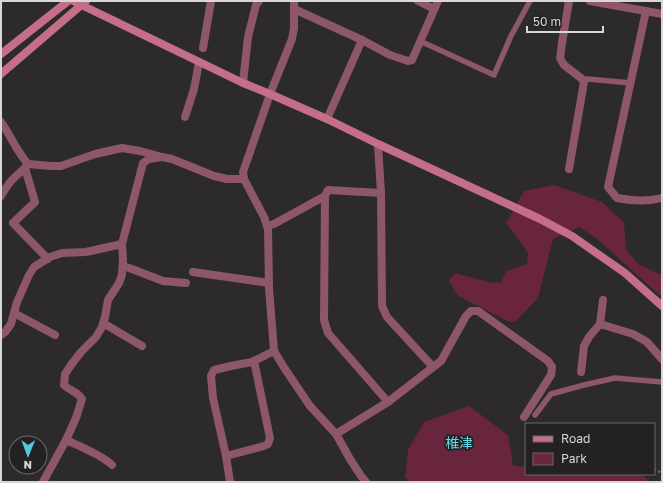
<svg xmlns="http://www.w3.org/2000/svg" width="663" height="483" font-family="'Golos Text','Noto Sans JP',sans-serif">
<rect width="100%" height="100%" fill="#2d2a2b"/>
<!-- green -->
<g fill="#69253d">
<polygon points="554,185 602,202 624,223 626,249 638,264 662,275 662,297 596,238 579,227 553,239 538,298 516,321 509,322 457,295 449,280 455,273 493,283 501,282 506,271 527,264 528,253 506,223 524,191"/>
<polygon points="469,406 508,435 513,465 526,468 526,474 642,474 649,482 412,482 405,478 408,450 424,422"/>
</g>
<g fill="none" stroke-linecap="round" stroke-linejoin="round">
<!-- path -->
<polyline stroke="#757373" stroke-width="2" stroke-dasharray="2 3" stroke-linecap="butt" points="654,469 662,473"/>
<!-- lane -->
<g stroke="#8d5767" stroke-width="5.5">
<polyline points="420,41 494,75 511,36 530,1"/>
<polyline points="582,80 588,79 631,83"/>
<polyline points="535,415 551,394 584,385 615,378 662,382"/>
</g>
<!-- street -->
<g stroke="#8d5767" stroke-width="8">
<polyline points="294,1 294,28 292,39 270,94 243,172 244,179 264,217 268,229 269,288 274,351 285,369 310,406 336,434 350,459 361,476 366,482"/>
<polyline points="418,1 434,9"/>
<polyline points="590,1 662,14"/>
<polyline points="294,9 362,40"/>
<path d="M646,11l-38,176 9,11c15,3 30,4 45,0"/>
<polyline points="203,48 211,1"/>
<polyline points="243,83 248,37 256,5 259,1"/>
<polyline points="185,117 194,89 199,62"/>
<polyline points="327,119 362,40 390,55 408,61 412,60 438,1"/>
<path d="M1,122c10,14 16,30 27,42l23,2h10l34,-12 27,-6 18,3 22,6 10,2 42,17 13,3h17"/>
<polyline points="378,144 381,193 382,306 387,317 433,367"/>
<polyline points="25,168 35,202 13,223 48,259"/>
<polyline points="569,169 584,82 581,78 564,65 560,58 562,43 569,1"/>
<polyline points="381,193 328,190 325,196 324,320 328,333 388,402"/>
<path d="M1,196c4,-7 8,-14 14,-19 4,-4 9,-7 12,-12"/>
<polyline points="267,226 274,224 325,196"/>
<polyline points="123,266 132,269 163,281 186,283"/>
<polyline points="193,272 269,283"/>
<polyline points="14,313 55,335"/>
<polyline points="103,323 142,346"/>
<polyline points="600,324 633,334 647,342 662,359"/>
<polyline points="1,335 5,332 11,324 17,302 29,275 34,267 50,257 62,253 86,252 122,244"/>
<polyline points="581,372 584,346 589,337 600,324 603,300"/>
<polyline points="336,434 388,402 441,361 466,316 471,311 478,311 548,361 552,367 551,375 524,417"/>
<path d="M66,440c13,6 36,15 46,25"/>
<polyline points="226,456 264,446 268,444 270,438 254,361"/>
<path d="M43,482l23,-42 10,-22 6,-19c-4,-7 -12,-8 -18,-14l1,-11 6,-9 10,-13 15,-15 6,-10 3,-10 3,-17 11,-17 3,-8 1,-16 -1,-15 21,-81 6,-4 13,-2"/>
<polyline points="230,482 226,456 213,398 211,376 214,370 231,366 252,362 274,351"/>
</g>
<!-- secondary -->
<g stroke="#c46e88" stroke-width="8">
<polyline points="73,1 243,83 270,94 327,119 378,144 540,219 572,236 625,273 662,306"/>
<polyline points="1,54 68,1"/>
<polyline points="1,74 86,1"/>
</g>
</g>
<g text-anchor="middle" dominant-baseline="central" stroke-width="3.5" stroke-linejoin="round" paint-order="stroke">
<!-- quarter labels -->
<g font-size="14" fill="#6bd5e5" stroke="#232121">
<text x="459" y="442">椎津</text>
</g>
</g>
<!-- border -->
<rect width="663" height="483" fill="none" stroke="#d8d6d6" stroke-width="4"/>
<!-- legend -->
<rect x="525" y="423" width="130" height="52" fill="#232121" stroke="#6b6969"/>
<rect x="533" y="436" width="20" height="6" fill="#c46e88" stroke="#6b6969"/>
<text x="561" y="443" font-size="12" fill="#d8d6d6">Road</text>
<rect x="533" y="453" width="20" height="12" fill="#69253d" stroke="#6b6969"/>
<text x="561" y="463" font-size="12" fill="#d8d6d6">Park</text>
<!-- north arrow -->
<g transform="translate(28 455) rotate(181)"><circle r="19" fill="#232121" stroke="#6b6969"/>
<path d="M0-3L7 15L0 10L-7 15Z" fill="#53cadc"/>
<text y="-6" font-size="11" font-weight="bold" text-anchor="middle" fill="#d8d6d6">N</text>
</g>
<!-- scale -->
<path d="M527 26v6h76v-6" fill="none" stroke="#d8d6d6" stroke-width="2"/>
<text x="533" y="26" font-size="12" fill="#d8d6d6" stroke="#232121" stroke-width="3" paint-order="stroke">50 m</text>
</svg>
